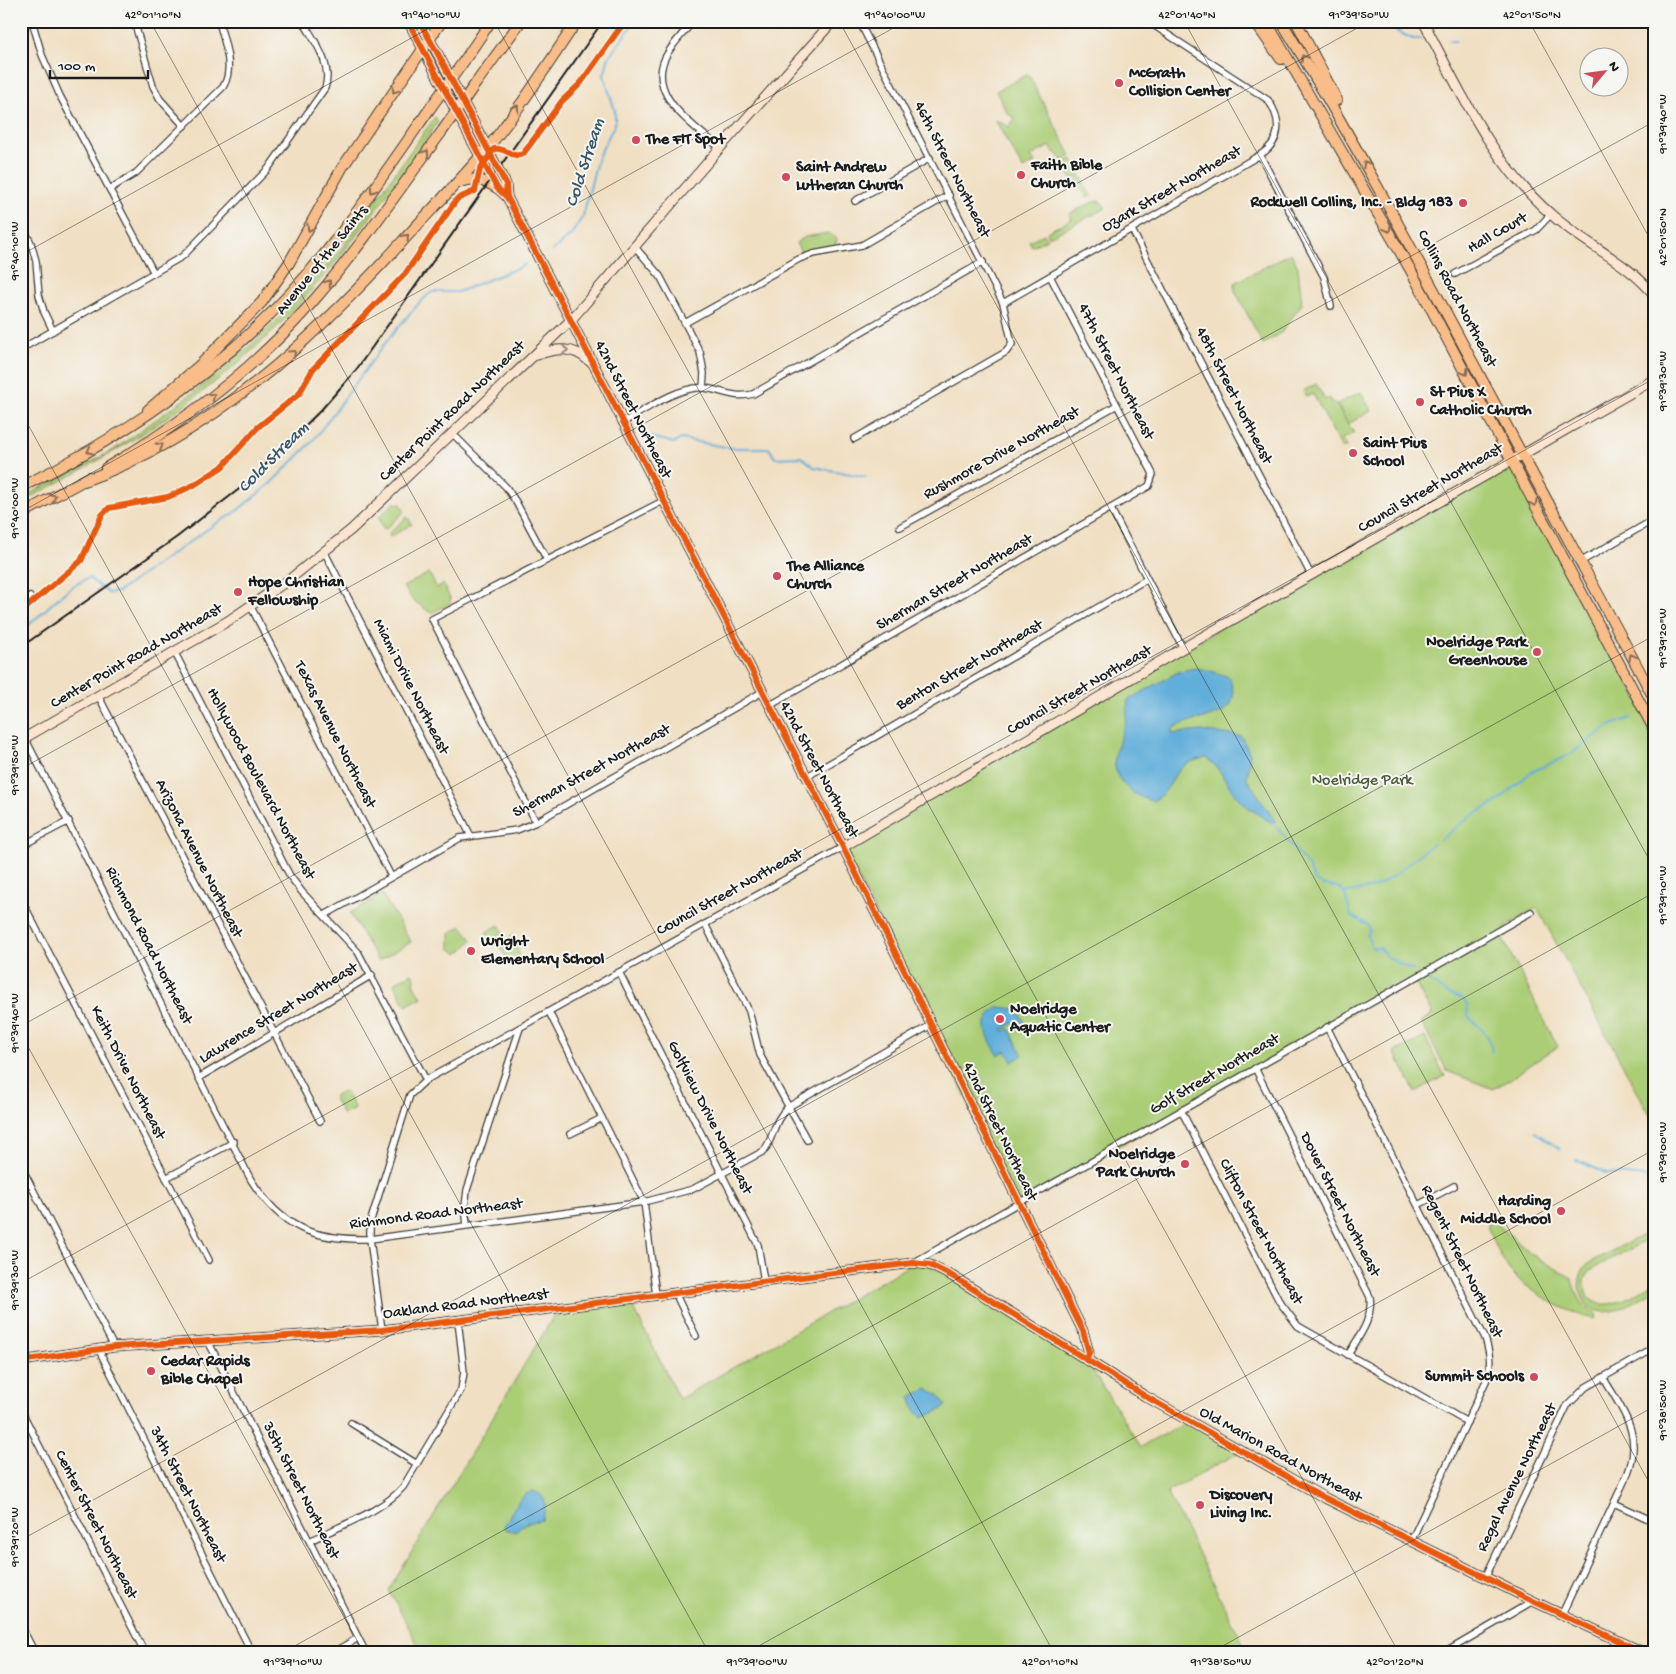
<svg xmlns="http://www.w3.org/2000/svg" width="1676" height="1674" font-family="'Gochi Hand',sans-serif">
<rect width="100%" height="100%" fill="#f6f6f2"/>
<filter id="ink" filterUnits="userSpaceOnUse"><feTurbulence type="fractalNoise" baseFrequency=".02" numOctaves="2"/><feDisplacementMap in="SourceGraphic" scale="10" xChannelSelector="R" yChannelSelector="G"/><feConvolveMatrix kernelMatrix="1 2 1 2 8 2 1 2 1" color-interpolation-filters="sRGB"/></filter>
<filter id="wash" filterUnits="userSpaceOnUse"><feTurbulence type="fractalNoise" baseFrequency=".0096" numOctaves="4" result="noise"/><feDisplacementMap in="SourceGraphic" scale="20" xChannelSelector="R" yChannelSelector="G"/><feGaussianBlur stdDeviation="1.12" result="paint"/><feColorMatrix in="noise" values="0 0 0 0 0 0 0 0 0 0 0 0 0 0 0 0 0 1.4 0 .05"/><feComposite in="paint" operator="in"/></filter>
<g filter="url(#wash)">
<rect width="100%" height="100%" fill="#f0dfc2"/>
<!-- green -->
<g fill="#abcd76" stroke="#647449">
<polygon points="1028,74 1071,156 1062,161 1057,152 1054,153 1050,146 1031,156 1035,163 1023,169 995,120 1009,127 1015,118 1007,113 996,91"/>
<path d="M435,117l3,5c-44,62 -86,125 -138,181 -80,87 -174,146 -279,199v-4l91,-47 85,-61 62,-52 30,-30 52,-59z"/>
<polygon points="1072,159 1081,176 1072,180 1063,163"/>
<polygon points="1082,178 1091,196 1087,198 1081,188 1078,189 1074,182"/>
<polygon points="1100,201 1106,208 1049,237 1047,232 1072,219 1069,214 1093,202"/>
<polygon points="829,233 837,239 835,247 802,254 796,243 805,237"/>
<polygon points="1044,234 1047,239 1032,246 1029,241"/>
<polygon points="1291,253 1298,267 1302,304 1280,334 1263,344 1235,291 1235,283"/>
<polygon points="1316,384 1325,400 1330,398 1332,403 1334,402 1354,433 1342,439 1346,447 1342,449 1313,394 1306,397 1303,391"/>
<polygon points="1361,392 1371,411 1348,424 1337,404"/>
<path d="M1512,459l143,272v393l-118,-216 -28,16 -8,11 57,112c-23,13 -42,30 -65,42l-46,-18 -26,-49 11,-8 -19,-35 -395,224 -175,-356z"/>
<polygon points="394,503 401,504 405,511 386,529 383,528 379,517"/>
<polygon points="407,517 412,524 390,537 389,533"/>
<polygon points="429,573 437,588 443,584 451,600 449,604 431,613 413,600 403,587"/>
<polygon points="382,894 411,942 378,961 350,913"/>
<polygon points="499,925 503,933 491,940 486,932"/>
<polygon points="462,926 472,940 462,951 456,953 450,948 450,933"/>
<polygon points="512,936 520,957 508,963 499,943"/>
<polygon points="412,973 415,979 414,986 422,997 406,1006 394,983"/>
<polygon points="1425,1037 1445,1076 1415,1092 1394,1052"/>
<polygon points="345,1091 355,1109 343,1115 333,1097"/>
<path d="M1493,1220l38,34 41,24c4,19 8,27 24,36l-1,5c-25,-4 -72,-30 -87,-51 -8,-12 -14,-26 -20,-39v-6z"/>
<path d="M1655,1229v7l-63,33c-9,9 -9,19 -3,29 19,17 47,-6 66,-15v7c-14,7 -34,22 -50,22 -29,-1 -34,-36 -13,-51z"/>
<polygon points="913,1263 930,1265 1086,1360 1141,1447 1189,1421 1242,1451 1167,1492 1248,1653 422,1653 389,1590 556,1312 629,1299 679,1399"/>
</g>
<!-- water -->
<g fill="#61aeda" stroke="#3e657b">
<path d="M1196,668l15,3 18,6c18,45 -28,36 -56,51l-1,6 29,-3 40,5 9,18 -3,25 28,42 -3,2c-11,-7 -23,-14 -32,-23 -14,-14 -18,-32 -34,-42 -39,6 -26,27 -53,43 -16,-3 -36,-16 -38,-35 -2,-16 8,-31 11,-46 1,-6 1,-13 2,-20l52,-29z"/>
<path d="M999,1007l17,2 12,18 -8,4 -5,-8 -13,6 1,2 6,-3 14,27 -11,7 -6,-11 -8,4c-10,-18 -22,-34 1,-48z"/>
<polygon points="927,1389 938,1394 946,1405 943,1409 922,1418 915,1410 910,1397"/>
<path d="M533,1491c16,5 13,16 9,29l-16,3 -11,9 -10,-3 -1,-3c7,-12 14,-31 29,-35z"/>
</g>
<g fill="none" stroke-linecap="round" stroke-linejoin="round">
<!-- stream -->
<g stroke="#61aeda" stroke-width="2">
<polyline points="1375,21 1413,39 1422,39"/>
<polyline points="1449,41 1456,41"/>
<polyline points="552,251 571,235 583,216 598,157 615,124 615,111 604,75 609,57 635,21"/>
<polyline points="644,435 674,443 681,439 731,448 769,448 775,458 802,457 814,467 866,477"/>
<path d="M21,631c24,-17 40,-42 68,-53l19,15 10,-1 97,-68 18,-10 37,-30 42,-42 77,-104 31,-36 12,-10h26l67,-27"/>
<polyline points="1272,821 1308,866 1314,880 1323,885 1338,887 1345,894 1351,916 1368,925 1370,930 1367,935 1373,949 1379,948 1389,958 1414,971"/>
<polyline points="1440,840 1469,817 1497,802 1531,772 1569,755 1609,726 1631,718"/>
<polyline points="1344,893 1373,888 1389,879 1434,843"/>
<path d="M1424,977l22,16 17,6 4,6 1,11c12,12 21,17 24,36"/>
<polyline points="1535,1132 1560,1149"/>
<polyline points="1576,1160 1606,1173 1655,1178"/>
</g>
</g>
</g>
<g filter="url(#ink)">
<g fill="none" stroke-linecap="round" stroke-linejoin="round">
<!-- street casing -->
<g stroke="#3c3935" stroke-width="8">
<g id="street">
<polyline points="32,21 42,55 60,96 154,273"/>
<polyline points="134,21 153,86 160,99 184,126"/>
<path d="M693,21c-9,12 -22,24 -28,37 -18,39 31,69 55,90"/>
<path d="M1147,21l121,79c14,20 14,41 -8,55"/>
<path d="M110,189l26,-16 87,-86c12,-19 1,-45 -4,-66"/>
<polyline points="855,201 930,158"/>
<polyline points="21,223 31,243 36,261 39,295 44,312 53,331"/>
<polyline points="1132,230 1311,575"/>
<polyline points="635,247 660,276 700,352 704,373 703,388"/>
<polyline points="1455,274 1536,230 1551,214"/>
<polyline points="1003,303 1260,155 1324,277 1331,306"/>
<polyline points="685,323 799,259 813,254 862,245 949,195"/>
<path d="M21,349l162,-93 85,-87 57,-81c8,-24 -11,-47 -22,-67"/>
<path d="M622,423c21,-12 58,-38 82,-35 18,2 30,11 49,6l230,-132"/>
<polyline points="454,435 506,487 516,502 547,560"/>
<polyline points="854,439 1006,352 1012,344 1003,303 859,21"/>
<polyline points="1111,509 1183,648"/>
<polyline points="900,527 1117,405"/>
<polyline points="324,551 471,836"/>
<polyline points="1582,561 1655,519"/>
<polyline points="21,604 30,597"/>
<polyline points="251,607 391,876"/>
<polyline points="175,653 290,876 302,892 358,952 426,1080"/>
<polyline points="99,697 320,1121"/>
<polyline points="769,706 1149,486 1153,474 1050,276"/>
<path d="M25,738l226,442c31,49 63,60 119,59l274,-37 49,-13 71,-38c11,-16 9,-30 24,-44l143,-82"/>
<polyline points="806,777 1147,579"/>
<polyline points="536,822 432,619 663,501"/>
<polyline points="21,846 69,821"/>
<polyline points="21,899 209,1260"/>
<polyline points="325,915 460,838 517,830 536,822 762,692"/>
<polyline points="705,924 749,1011 760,1055 807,1140"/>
<polyline points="619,972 758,1245 764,1281"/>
<polyline points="549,1012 644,1202 656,1295"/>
<path d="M1327,1027l158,311c5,15 7,27 1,43l-75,160"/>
<path d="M1255,1068l115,229c3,23 -11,39 -22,58"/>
<polyline points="200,1077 372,975"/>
<polyline points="1181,1110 1279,1301 1298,1326 1467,1422"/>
<polyline points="570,1134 602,1118"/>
<polyline points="21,1166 114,1347"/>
<polyline points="166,1178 234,1142"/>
<polyline points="1418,1205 1454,1186"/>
<polyline points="467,1225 465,1207 467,1190 520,1028"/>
<polyline points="913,1263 1531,912"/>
<polyline points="675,1293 696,1336"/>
<polyline points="382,1330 370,1239 370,1223 410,1095 426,1080 843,847"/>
<polyline points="209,1343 366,1653"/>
<polyline points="99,1350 252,1653"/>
<polyline points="21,1410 145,1653"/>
<polyline points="351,1423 417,1464"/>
<polyline points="1614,1503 1655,1522"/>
<path d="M310,1541c29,-15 73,-30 93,-54l58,-97 3,-18 -6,-52"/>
<polyline points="1486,1576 1567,1406 1586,1387 1655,1348"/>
<path d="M1562,1614l66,-141c15,-40 -6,-63 -25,-96"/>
<polyline points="21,1626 35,1653"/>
<polyline points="332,1653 358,1638"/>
<polyline points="1444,1653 1533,1601"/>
</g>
</g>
<!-- secondary casing -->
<g stroke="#3c3935" stroke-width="11">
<g id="secondary">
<polyline points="408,21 497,188 507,197 843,847 1083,1331 1089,1353 1086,1360"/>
<polyline points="419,21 438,54 506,184 507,197"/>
<path d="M1423,21c37,70 69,143 130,195 33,29 75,46 102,80"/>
<path d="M537,355c19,-7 36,-9 52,6"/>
<polyline points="21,740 228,621 290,579 352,529 571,320 720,148 833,21"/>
<polyline points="843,847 1183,648 1655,379"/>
<polyline points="21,1361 114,1347 382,1330 913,1263 930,1265 952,1276 1145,1396 1325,1498 1533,1601 1645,1653"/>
</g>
</g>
<!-- highway casing -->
<g stroke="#3c3935" stroke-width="12">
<g id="highway">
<polyline points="1254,21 1281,59"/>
<polyline points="1266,21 1410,269 1655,731"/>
<path d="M1281,21c80,130 150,264 222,398 50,94 102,186 152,281"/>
<polyline points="1296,21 1337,100"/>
<polyline points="464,61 491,21"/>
<polyline points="476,83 521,21"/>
<path d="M458,183c14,-7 26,-3 39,5"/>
<polyline points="148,410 201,364 262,302 289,263 342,168 442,21"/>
<path d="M106,468c77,-45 151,-101 209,-169 46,-53 86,-112 128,-169"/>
<path d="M84,481c128,-46 227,-140 317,-238 26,-29 54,-57 79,-86 36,-42 66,-90 97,-136"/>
<path d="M21,487c121,-59 230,-138 313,-245 34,-43 65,-89 97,-135"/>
<polyline points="21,514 90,477"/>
</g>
</g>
<!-- street -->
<use href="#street" stroke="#fff" stroke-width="5.5"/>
<!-- secondary -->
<use href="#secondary" stroke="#fce5d0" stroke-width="9"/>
<!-- highway -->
<use href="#highway" stroke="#f8bd89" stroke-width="10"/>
<!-- rail -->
<polyline stroke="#1c1c1c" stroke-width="2" points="21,647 177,537 247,483 321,410 356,370 603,21"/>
<!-- highway-bridge casing -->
<g stroke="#3c3935" stroke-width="12" stroke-linecap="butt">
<g id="highway-bridge">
<polyline points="431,107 464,61"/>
<polyline points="443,130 476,83"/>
</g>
</g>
<!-- highway-bridge -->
<use href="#highway-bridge" stroke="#f8bd89" stroke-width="10"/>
<!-- cycleway casing -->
<g stroke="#f6f6f2" stroke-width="9">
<g id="cycleway">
<polyline points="408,21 497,188 507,197 843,847 1083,1331 1089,1353 1086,1360"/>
<polyline points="419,21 438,54 506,184 507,197"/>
<path d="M21,612l60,-51 21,-46 7,-7 59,-11 26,-12 28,-18 36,-40 41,-33 14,-25 92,-95 52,-75 18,-8 5,-22 14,-20c11,-3 17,10 29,5l39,-53 18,-17 45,-63"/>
<polyline points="21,1361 114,1347 382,1330 913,1263 930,1265 952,1276 1145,1396 1325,1498 1533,1601 1645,1653"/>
</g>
</g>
<!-- cycleway -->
<use href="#cycleway" stroke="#e8590c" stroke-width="6"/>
</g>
<!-- one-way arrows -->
<defs><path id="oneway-chevron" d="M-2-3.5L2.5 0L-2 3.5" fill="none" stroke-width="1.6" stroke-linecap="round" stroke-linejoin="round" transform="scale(1.25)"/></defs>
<g stroke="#8a6c52">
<use href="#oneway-chevron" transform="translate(1304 58) rotate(-122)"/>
<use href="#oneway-chevron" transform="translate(395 90) rotate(124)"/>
<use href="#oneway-chevron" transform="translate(516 108) rotate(-55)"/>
<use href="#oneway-chevron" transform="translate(426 153) rotate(-54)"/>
<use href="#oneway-chevron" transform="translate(1366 164) rotate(-118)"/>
<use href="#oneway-chevron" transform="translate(373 190) rotate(126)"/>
<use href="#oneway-chevron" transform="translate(310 228) rotate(119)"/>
<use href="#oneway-chevron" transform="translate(1388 229) rotate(61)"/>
<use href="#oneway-chevron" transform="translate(406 237) rotate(-48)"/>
<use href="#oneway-chevron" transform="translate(328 283) rotate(-51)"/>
<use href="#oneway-chevron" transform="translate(293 353) rotate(-42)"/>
<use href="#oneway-chevron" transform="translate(1465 372) rotate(62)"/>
<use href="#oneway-chevron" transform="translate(212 396) rotate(-39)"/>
<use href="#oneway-chevron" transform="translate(160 446) rotate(-31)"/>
<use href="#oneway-chevron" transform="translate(90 451) rotate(151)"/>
<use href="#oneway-chevron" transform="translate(53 497) rotate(-28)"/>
<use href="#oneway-chevron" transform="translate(1534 503) rotate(63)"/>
<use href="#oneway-chevron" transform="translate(1632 657) rotate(-118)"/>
</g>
<use stroke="#978b7f" href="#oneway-chevron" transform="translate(565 350) rotate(5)"/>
</g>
<!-- ticks -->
<path fill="none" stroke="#1c1c1c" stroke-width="1" stroke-opacity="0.45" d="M150,21l904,1632M494,21l905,1632M839,21l816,1472M1184,21l471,849M1529,21l126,227M21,255l421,-234M21,412l688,1241M21,512l885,-491M21,769l1349,-748M21,1026l1634,-905M21,1034l343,619M21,1283l1634,-905M21,1540l1634,-905M282,1653l1373,-761M746,1653l909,-504M1210,1653l445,-247"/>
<!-- markers -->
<g fill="#d1495b" stroke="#f6f6f2" stroke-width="2">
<circle cx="1119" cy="83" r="5"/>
<circle cx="636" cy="140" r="5"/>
<circle cx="1021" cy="175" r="5"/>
<circle cx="786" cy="177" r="5"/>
<circle cx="1463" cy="203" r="5"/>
<circle cx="1420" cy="402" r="5"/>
<circle cx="1353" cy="453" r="5"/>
<circle cx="777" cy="576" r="5"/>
<circle cx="238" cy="592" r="5"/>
<circle cx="1537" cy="652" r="5"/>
<circle cx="471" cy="951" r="5"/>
<circle cx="1000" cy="1019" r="5"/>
<circle cx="1185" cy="1164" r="5"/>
<circle cx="1561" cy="1211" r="5"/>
<circle cx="151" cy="1371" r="5"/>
<circle cx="1534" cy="1377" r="5"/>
<circle cx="1200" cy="1505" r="5"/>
</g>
<g text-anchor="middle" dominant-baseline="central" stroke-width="4" stroke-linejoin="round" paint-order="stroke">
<!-- poi labels -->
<g font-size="16" font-weight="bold" fill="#1c1c1c" stroke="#f6f6f2" text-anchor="start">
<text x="1129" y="74">McGrath<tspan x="1129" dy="18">Collision Center</tspan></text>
<text x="646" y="140">The FIT Spot</text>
<text x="1031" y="166">Faith Bible<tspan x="1031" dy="18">Church</tspan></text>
<text x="796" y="168">Saint Andrew<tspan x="796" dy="18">Lutheran Church</tspan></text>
<text x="1453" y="203" text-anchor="end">Rockwell Collins, Inc. - Bldg 183</text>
<text x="1430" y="393">St Pius X<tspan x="1430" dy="18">Catholic Church</tspan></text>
<text x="1363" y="444">Saint Pius<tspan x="1363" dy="18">School</tspan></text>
<text x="787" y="567">The Alliance<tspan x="787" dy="18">Church</tspan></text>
<text x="248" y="583">Hope Christian<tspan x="248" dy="18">Fellowship</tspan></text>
<text x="1527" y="643" text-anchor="end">Noelridge Park<tspan x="1527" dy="18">Greenhouse</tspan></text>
<text x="481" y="942">Wright<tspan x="481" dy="18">Elementary School</tspan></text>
<text x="1010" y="1010">Noelridge<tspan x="1010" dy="18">Aquatic Center</tspan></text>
<text x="1175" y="1155" text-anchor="end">Noelridge<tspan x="1175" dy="18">Park Church</tspan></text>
<text x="1551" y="1202" text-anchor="end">Harding<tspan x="1551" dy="18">Middle School</tspan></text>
<text x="161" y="1362">Cedar Rapids<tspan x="161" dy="18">Bible Chapel</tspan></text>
<text x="1524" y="1377" text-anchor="end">Summit Schools</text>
<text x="1210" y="1496">Discovery<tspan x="1210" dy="18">Living Inc.</tspan></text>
</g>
<!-- street labels -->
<g font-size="16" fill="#1c1c1c" stroke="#f6f6f2">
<text transform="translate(951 170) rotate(63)">46th Street Northeast</text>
<text transform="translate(1172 190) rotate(-30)">Ozark Street Northeast</text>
<text transform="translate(1498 234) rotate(-30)">Hall Court</text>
<text transform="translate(323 261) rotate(-51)">Avenue of the Saints</text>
<text transform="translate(1456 299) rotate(62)">Collins Road Northeast</text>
<text transform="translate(1115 372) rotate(63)">47th Street Northeast</text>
<text transform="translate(1233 396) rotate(63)">48th Street Northeast</text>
<text transform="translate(632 410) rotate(63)">42nd Street Northeast</text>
<text transform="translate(453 412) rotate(-44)">Center Point Road Northeast</text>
<text transform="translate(1002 454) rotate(-29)">Rushmore Drive Northeast</text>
<text transform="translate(1431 489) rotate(-30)">Council Street Northeast</text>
<text transform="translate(955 583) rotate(-30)">Sherman Street Northeast</text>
<text transform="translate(137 657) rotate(-30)">Center Point Road Northeast</text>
<text transform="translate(970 666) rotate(-30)">Benton Street Northeast</text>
<text transform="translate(410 687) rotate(63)">Miami Drive Northeast</text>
<text transform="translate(1080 691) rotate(-30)">Council Street Northeast</text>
<text transform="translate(334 735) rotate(63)">Texas Avenue Northeast</text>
<text transform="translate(818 770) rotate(62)">42nd Street Northeast</text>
<text transform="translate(592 772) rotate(-29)">Sherman Street Northeast</text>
<text transform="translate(260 784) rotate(62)">Hollywood Boulevard Northeast</text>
<text transform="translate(198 859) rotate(63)">Arizona Avenue Northeast</text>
<text transform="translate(730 893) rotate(-29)">Council Street Northeast</text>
<text transform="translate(148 946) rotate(63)">Richmond Road Northeast</text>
<text transform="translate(279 1014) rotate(-31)">Lawrence Street Northeast</text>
<text transform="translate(127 1073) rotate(63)">Keith Drive Northeast</text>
<text transform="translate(1215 1075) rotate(-30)">Golf Street Northeast</text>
<text transform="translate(709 1118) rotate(63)">Golfview Drive Northeast</text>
<text transform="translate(999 1132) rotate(64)">42nd Street Northeast</text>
<text transform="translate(1339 1205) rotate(63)">Dover Street Northeast</text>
<text transform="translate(436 1215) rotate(-7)">Richmond Road Northeast</text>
<text transform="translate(1260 1232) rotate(62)">Clifton Street Northeast</text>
<text transform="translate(1461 1262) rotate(64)">Regent Street Northeast</text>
<text transform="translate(466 1305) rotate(-7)">Oakland Road Northeast</text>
<text transform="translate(1280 1456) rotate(29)">Old Marion Road Northeast</text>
<text transform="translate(1518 1478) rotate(-64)">Regal Avenue Northeast</text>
<text transform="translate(300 1491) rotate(63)">35th Street Northeast</text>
<text transform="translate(187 1495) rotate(63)">34th Street Northeast</text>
<text transform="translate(95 1525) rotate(63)">Center Street Northeast</text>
</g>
<!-- park labels -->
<g font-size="16" fill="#4e5a3c" stroke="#f6f6f2">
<text x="1362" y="781">Noelridge Park</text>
</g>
<!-- water labels -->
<g font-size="18" font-style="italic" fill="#385668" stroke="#f6f6f2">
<text transform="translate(586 163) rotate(-72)">Cold Stream</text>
<text transform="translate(274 458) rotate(-45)">Cold Stream</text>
</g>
</g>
<!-- margin -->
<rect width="1676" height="1674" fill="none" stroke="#f6f6f2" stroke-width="55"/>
<!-- north arrow -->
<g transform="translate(1604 72) rotate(61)"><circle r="24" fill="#f6f6f2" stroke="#9f9f9c"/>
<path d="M0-4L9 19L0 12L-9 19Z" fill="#d1495b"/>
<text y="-8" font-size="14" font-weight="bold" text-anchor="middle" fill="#1c1c1c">N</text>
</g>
<!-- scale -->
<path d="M50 70v8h98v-8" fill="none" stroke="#1c1c1c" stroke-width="2.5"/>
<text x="58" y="70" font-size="15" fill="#1c1c1c" stroke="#f6f6f2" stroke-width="4" paint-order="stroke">100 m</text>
<rect x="28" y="28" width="1620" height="1618" fill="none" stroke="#1c1c1c" stroke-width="2"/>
<g font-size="12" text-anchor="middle" fill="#1c1c1c">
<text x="153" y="18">42°01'10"N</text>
<text x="431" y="18">91°40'10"W</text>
<text x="895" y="18">91°40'00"W</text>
<text x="1187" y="18">42°01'40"N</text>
<text x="1359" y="18">91°39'50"W</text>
<text x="1532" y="18">42°01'50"N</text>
<text transform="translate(1662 124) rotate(-90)" y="4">91°39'40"W</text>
<text transform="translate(1662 237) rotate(-90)" y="4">42°01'50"N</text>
<text transform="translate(14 251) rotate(-90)" y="4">91°40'10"W</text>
<text transform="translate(1662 381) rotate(-90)" y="4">91°39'30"W</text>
<text transform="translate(14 508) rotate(-90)" y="4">91°40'00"W</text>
<text transform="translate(1662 638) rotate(-90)" y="4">91°39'20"W</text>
<text transform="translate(14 765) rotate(-90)" y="4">91°39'50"W</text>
<text transform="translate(1662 895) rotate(-90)" y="4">91°39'10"W</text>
<text transform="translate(14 1023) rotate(-90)" y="4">91°39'40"W</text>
<text transform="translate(1662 1152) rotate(-90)" y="4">91°39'00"W</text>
<text transform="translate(14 1280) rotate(-90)" y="4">91°39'30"W</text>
<text transform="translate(1662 1410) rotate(-90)" y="4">91°38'50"W</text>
<text transform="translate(14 1537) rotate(-90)" y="4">91°39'20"W</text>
<text x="293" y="1665">91°39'10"W</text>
<text x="757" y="1665">91°39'00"W</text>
<text x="1050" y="1665">42°01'10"N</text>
<text x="1221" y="1665">91°38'50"W</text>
<text x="1395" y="1665">42°01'20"N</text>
</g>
</svg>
